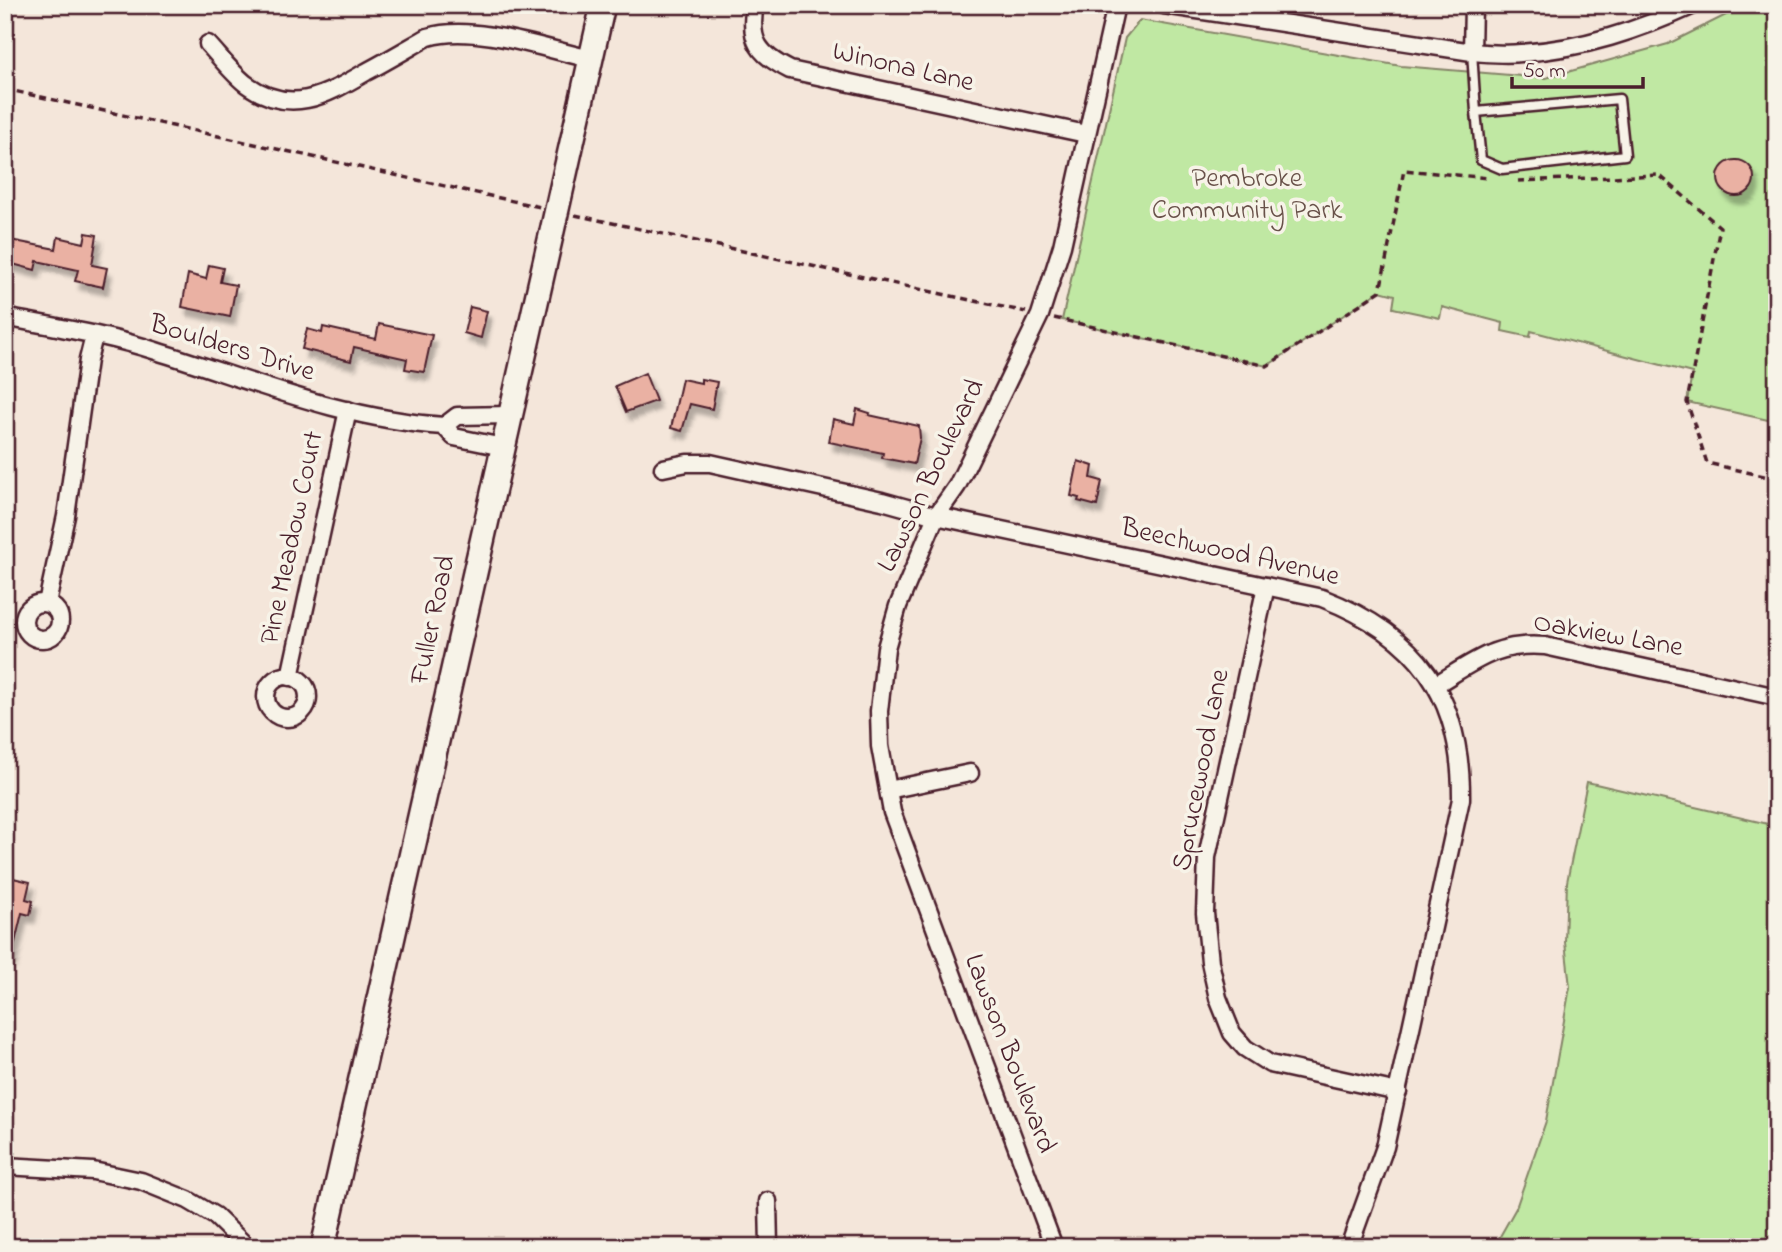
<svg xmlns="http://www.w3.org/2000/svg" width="1782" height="1252" font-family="'Indie Flower',sans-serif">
<defs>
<filter id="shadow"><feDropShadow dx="4.5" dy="8" stdDeviation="2" flood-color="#0004"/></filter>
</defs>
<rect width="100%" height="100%" fill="#f4e6da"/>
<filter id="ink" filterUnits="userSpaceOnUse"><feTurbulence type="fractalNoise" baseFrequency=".0143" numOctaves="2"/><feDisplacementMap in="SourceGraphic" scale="14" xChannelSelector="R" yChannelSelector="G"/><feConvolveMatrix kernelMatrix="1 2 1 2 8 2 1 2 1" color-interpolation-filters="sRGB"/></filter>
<g filter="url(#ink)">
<!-- green -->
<g fill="#c0e8a3" stroke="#858467" stroke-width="2">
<polygon points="1746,5 1777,5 1777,422 1687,402 1692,373 1531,331 1530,337 1502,331 1503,323 1442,307 1440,318 1393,308 1395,295 1380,291 1267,366 1062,320 1125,38 1140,20 1401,66 1546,78 1668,44"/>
<polygon points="1587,782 1777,826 1777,1247 1494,1247 1516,1208 1546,1121 1570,987 1565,942 1567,882"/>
</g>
<!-- building -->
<g fill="#eab1a3" stroke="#4a1f2b" stroke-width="2" filter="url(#shadow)">
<circle cx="1736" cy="178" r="18"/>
<polygon points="86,233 97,235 92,265 107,268 103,287 75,281 78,270 37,261 35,270 5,262 5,239 56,249 58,237 84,243"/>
<polygon points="209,265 223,268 220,282 236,285 230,317 182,307 188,274 206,279"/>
<polygon points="470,307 487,311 481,338 464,333"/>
<polygon points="379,324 432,335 424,372 405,369 407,359 354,347 351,361 302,349 307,329 322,333 323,327 376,339"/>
<polygon points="645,373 656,401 626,412 615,386"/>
<polygon points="682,379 701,383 701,379 717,382 712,409 690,404 682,431 671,428"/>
<polygon points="857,409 870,413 869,415 919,426 920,438 914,464 882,458 883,453 829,442 833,419 854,424"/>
<polygon points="1078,461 1093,466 1091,478 1102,481 1097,506 1078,501 1079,498 1071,496"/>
<polygon points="5,876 30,882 26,899 33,901 30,915 22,913 11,959 5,958"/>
</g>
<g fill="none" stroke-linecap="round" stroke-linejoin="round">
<!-- lane casing -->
<g stroke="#4a1f2b" stroke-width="13">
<polyline id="lane" points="1472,52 1476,112 1619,99 1625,155 1502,169 1481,160 1476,112"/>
</g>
<!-- street casing -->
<g stroke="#4a1f2b" stroke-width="21">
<g id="street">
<path d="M755,5c-7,36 4,50 35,65l296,64"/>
<path d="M1164,5l308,47c16,1 33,3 49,1 62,-4 118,-23 173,-48"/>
<path d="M208,44c12,13 24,29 38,40 44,32 79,12 120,-12 21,-11 41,-23 62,-35 45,-14 117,12 163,22"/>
<polyline points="1472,52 1473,5"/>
<path d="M5,317c50,10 102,18 151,34 97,30 185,68 288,75l13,-10 53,-1"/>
<polyline points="444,426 454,437 503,447"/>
<path d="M663,468l24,-5h23l172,38 54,15 386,82c96,37 140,98 139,201l-76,348 -36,100"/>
<polyline points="1266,586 1207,857 1205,913 1210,962 1218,998 1232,1033 1245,1048 1270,1064 1398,1092"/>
<circle cx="42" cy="621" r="18"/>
<polyline points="47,603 66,516 88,360 94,336"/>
<circle cx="287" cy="697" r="21"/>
<polyline points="290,677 348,410"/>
<path d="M1437,684c38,-23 60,-42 108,-38l232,51"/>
<polyline points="888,790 970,773"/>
<polyline points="5,1166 93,1171 141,1181 188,1200 215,1216 247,1247"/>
<polyline points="768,1201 769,1247"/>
<polyline points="1054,1247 892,812 880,746 879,711 886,648 898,606 936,516 957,486 1040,315 1062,246 1116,5"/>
</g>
</g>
<!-- secondary casing -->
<g stroke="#4a1f2b" stroke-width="28">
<polyline id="secondary" points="323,1247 603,5"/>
</g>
<!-- path -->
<g stroke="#4a1f2b" stroke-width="3.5" stroke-dasharray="7 5" stroke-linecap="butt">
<polyline points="5,89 540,207"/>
<polyline points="1518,181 1659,175 1720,227 1687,402 1707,463 1777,479"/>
<polyline points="575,215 1026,312"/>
<polyline points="1054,318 1267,366 1380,291 1404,170 1489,178"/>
</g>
<!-- lane -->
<use href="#lane" stroke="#f7f3e8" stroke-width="8"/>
<!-- street -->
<use href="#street" stroke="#f7f3e8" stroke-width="16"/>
<!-- secondary -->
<use href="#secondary" stroke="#f7f3e8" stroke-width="23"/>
</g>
</g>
<g text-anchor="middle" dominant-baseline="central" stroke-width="7" stroke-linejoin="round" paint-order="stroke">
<!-- street labels -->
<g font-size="28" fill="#4a1f2b" stroke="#f7f3e8">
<text transform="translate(903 68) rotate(13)">Winona Lane</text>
<text transform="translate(232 349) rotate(17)">Boulders Drive</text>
<text transform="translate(932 476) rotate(-64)">Lawson Boulevard</text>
<text transform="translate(293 538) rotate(-78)">Pine Meadow Court</text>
<text transform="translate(1230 553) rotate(13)">Beechwood Avenue</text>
<text transform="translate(434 620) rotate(-78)">Fuller Road</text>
<text transform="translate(1608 636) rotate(10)">Oakview Lane</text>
<text transform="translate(1202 770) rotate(-79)">Sprucewood Lane</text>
<text transform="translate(1009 1054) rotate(69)">Lawson Boulevard</text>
</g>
<!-- park labels -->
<g font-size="28" fill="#685149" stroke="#f7f3e8">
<text x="1247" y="179">Pembroke<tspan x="1247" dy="32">Community Park</tspan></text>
</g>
</g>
<!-- margin -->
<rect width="1782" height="1252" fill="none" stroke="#f7f3e8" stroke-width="28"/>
<rect x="14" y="14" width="1754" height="1224" fill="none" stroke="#4a1f2b" stroke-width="2.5" filter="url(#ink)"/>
<!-- scale -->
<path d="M1512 77v10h131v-10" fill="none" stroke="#4a1f2b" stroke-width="3.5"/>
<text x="1523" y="77" font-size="21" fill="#4a1f2b" stroke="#f7f3e8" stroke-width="5" paint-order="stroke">50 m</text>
</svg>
